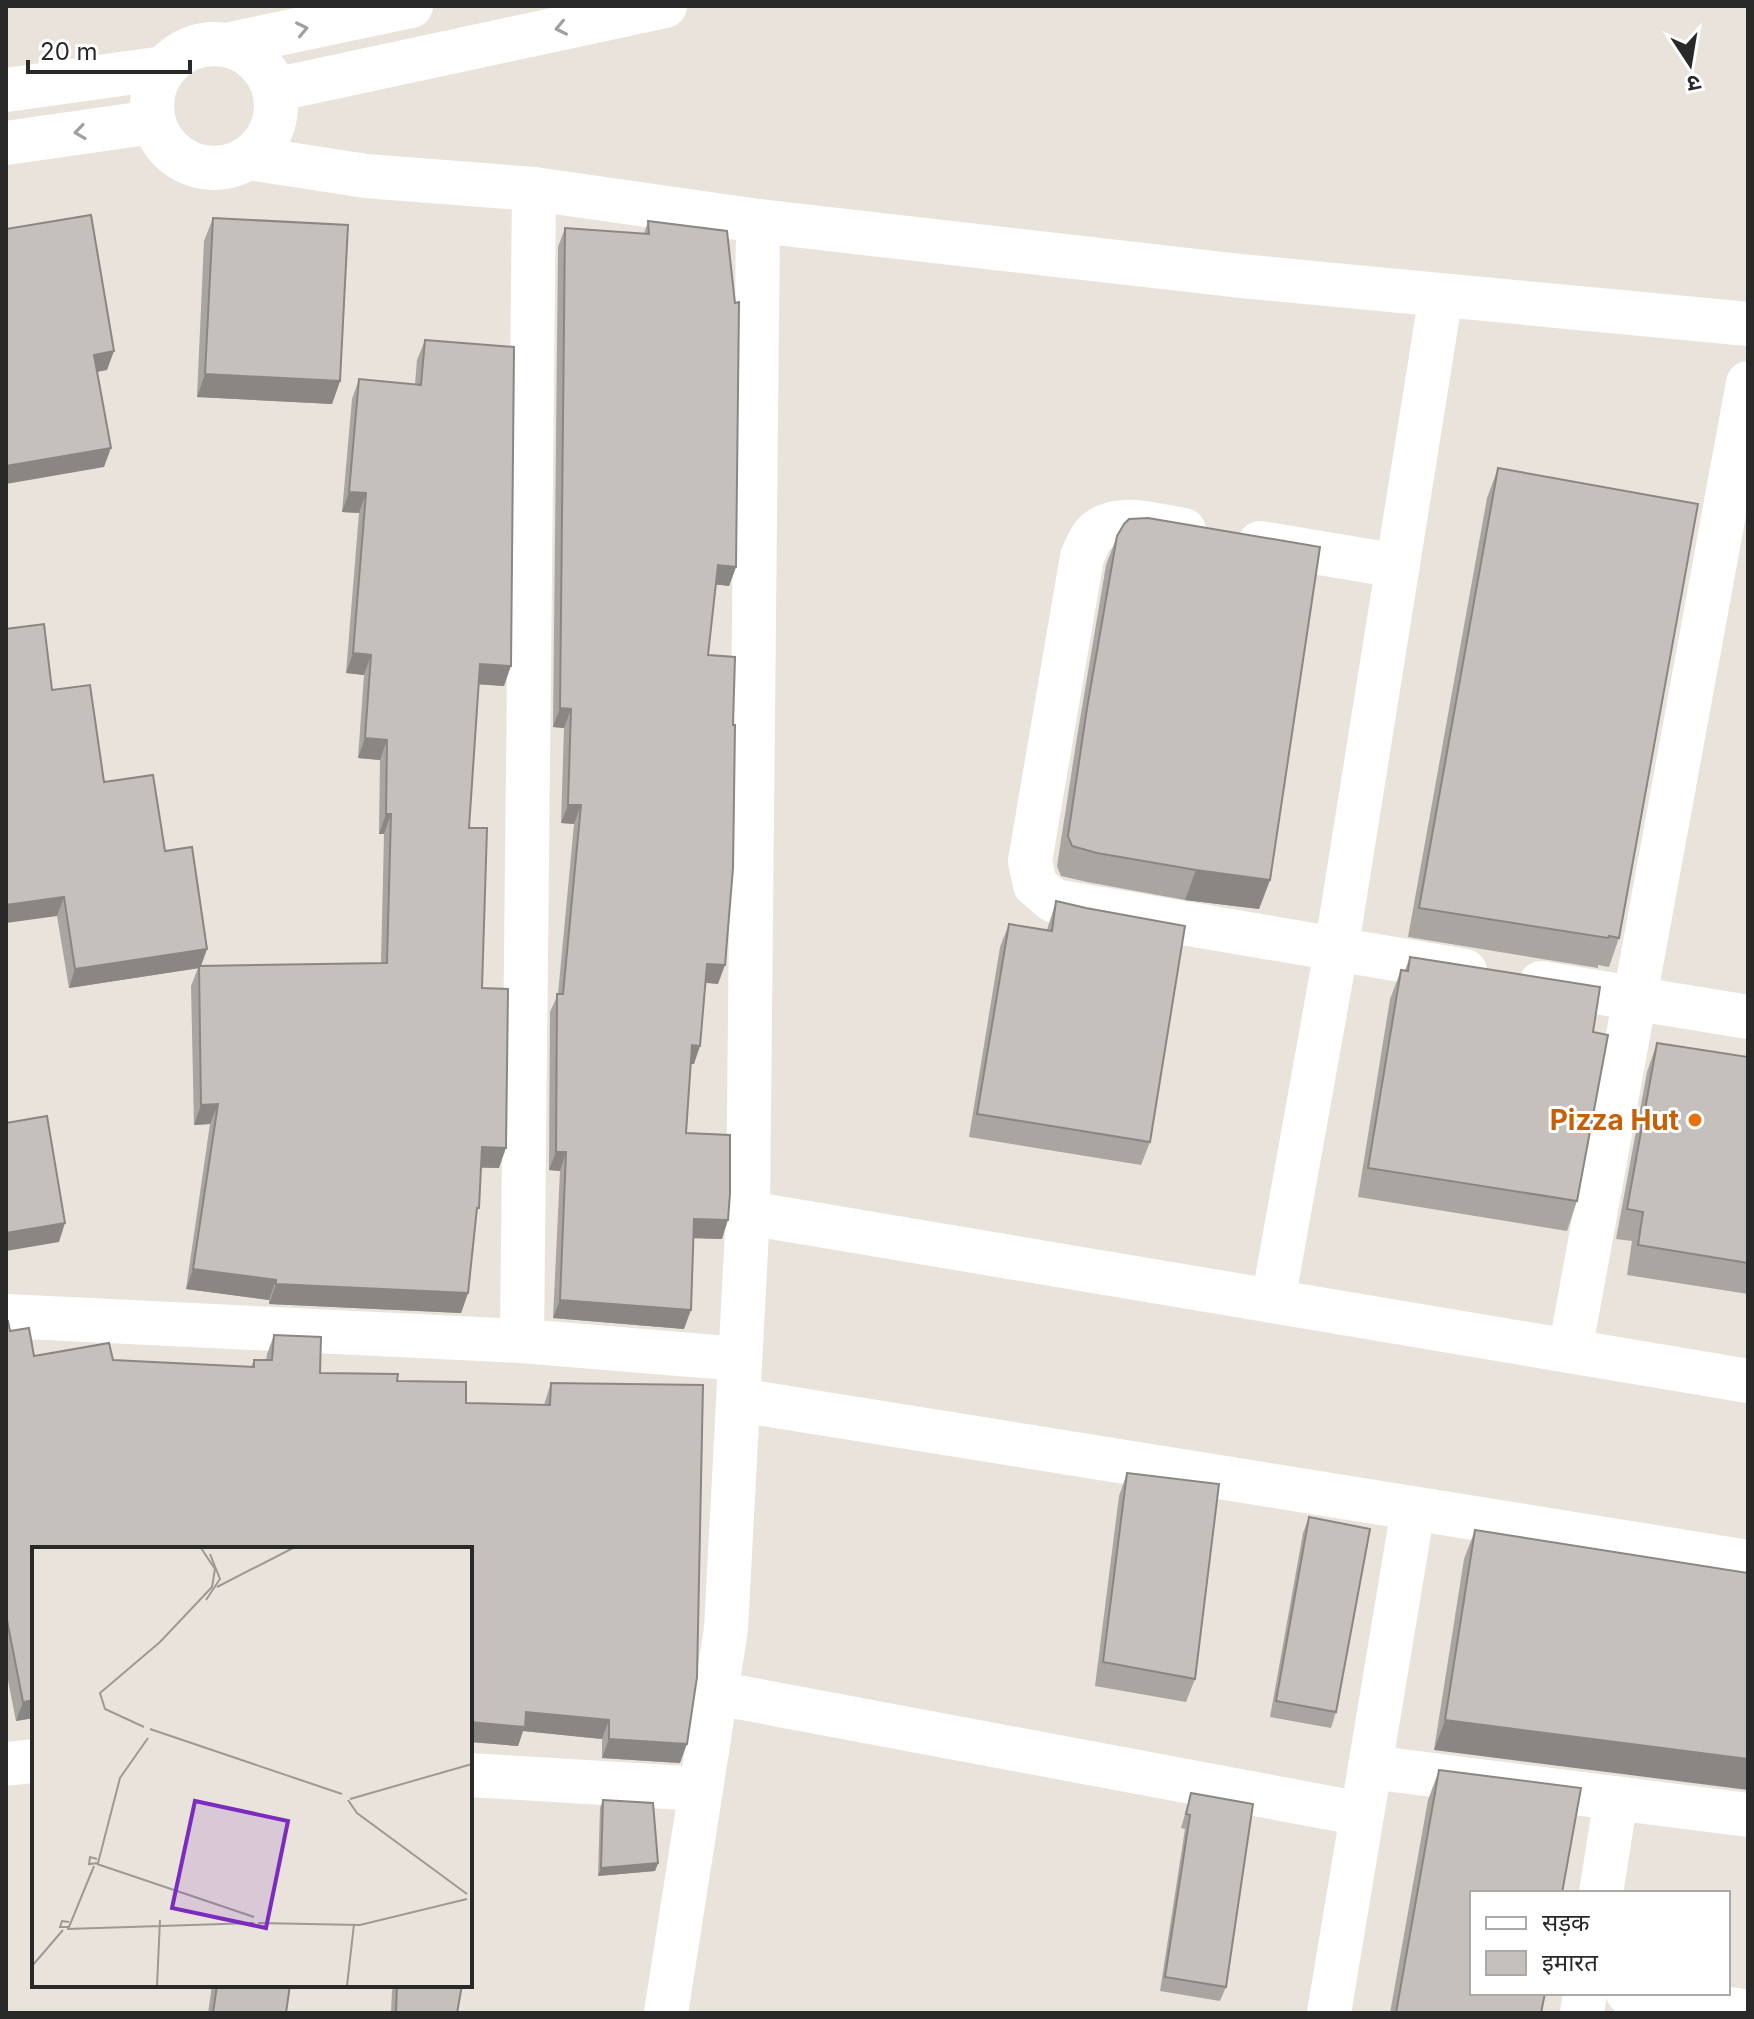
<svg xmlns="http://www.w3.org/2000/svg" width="1754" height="2019" font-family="Inter,'Noto Sans Devanagari',sans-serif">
<rect width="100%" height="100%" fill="#eae3db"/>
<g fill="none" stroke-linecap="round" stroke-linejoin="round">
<!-- minor -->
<g stroke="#fff" stroke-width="44">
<path d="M1184,530c-27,-4 -66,-18 -89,3 -6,6 -10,17 -13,24l-52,304 5,24 19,16 411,70"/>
<polyline points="1260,543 1398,566"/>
<polyline points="1541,983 1748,1017"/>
<polyline points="748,1213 1748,1381"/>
<polyline points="1273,1301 1336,951 1441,295"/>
<polyline points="6,1316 522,1341 740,1359"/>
<polyline points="522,1341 534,189"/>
<polyline points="1570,1351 1748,383"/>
<polyline points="739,1400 1748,1562"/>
<polyline points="716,1693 1362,1814"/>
<polyline points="6,1764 34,1761"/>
<polyline points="1370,1767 1748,1815"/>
<polyline points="470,1775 701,1789"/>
<polyline points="1601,1893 1616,1798"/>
<polyline points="1628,1993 1748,2012"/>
<polyline points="666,2013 726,1629 748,1213 758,221"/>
<polyline points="1329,2013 1413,1509"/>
<polyline points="1582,2013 1585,1993"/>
</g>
<!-- tertiary -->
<polyline stroke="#fff" stroke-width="44" points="249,158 366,176 534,189 758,221 1241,276 1748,324"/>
<!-- secondary -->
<g stroke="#fff" stroke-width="44">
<circle cx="214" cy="106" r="62"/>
<polyline points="226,45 411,6"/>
<polyline points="6,90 164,68"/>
<polyline points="274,90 665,6"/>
<polyline points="6,143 153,122"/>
</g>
</g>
<!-- wall -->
<g fill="#a9a5a1">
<polygon points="213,218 340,381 332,404 197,397 204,241"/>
<polygon points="648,221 736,567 729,586 716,584 708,655 718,984 706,983 694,1064 691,1064 686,1133 722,1239 693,1238 684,1329 553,1318 560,1171 549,1170 550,1012 558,994 574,824 561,823 564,728 553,727 558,247 565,228 644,234"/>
<polygon points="425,340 504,686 479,684 469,828 499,1168 481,1168 468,1293 461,1313 269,1304 269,1300 186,1289 210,1124 194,1125 191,986 198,968 69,988 57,916 52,690 104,782 165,851 207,949 201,966 381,963 384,834 379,834 380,760 358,758 364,675 346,673 359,513 342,512 352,399 359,379 415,384 417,360"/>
<polygon points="1498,468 1619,938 1609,967 1598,965 1598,968 1408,937 1487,498"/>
<polygon points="1117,536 1270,880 1259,909 1185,900 1087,882 1061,876 1057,866 1077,737 1106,565"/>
<polygon points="1056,901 1150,1142 1141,1165 969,1137 1000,947 1009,924 1047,930"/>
<polygon points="1410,957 1593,1032 1577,1201 1567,1231 1358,1197 1390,999 1401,970 1405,970"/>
<polygon points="1657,1043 1748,1057 1748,1294 1627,1275 1632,1241 1616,1239 1647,1072"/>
<polygon points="6,1320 10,1331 34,1356 251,1367 254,1360 266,1360 267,1354 274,1335 320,1373 397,1381 466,1403 544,1405 551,1383 680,1763 602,1758 602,1739 523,1731 518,1746 470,1742 470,1549 34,1549 34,1718 16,1721 6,1670"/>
<polygon points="1127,1473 1195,1679 1186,1702 1095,1686 1119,1496"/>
<polygon points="1309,1517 1336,1712 1331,1728 1270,1717 1303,1533"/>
<polygon points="1475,1530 1748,1573 1434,1750 1464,1559"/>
<polygon points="1439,1770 1541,2013 1390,2013 1428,1800"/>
<polygon points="1191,1793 1226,1987 1220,2001 1160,1991 1185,1829 1181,1828"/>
<polygon points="603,1800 658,1863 655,1871 598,1876 600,1808"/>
<polygon points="212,1985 290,1985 286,2013 208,2013"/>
<polygon points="394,1985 462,1985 457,2013 391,2013 392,1991"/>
</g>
<!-- shaded-wall -->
<g fill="#8a8683">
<polygon points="114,351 107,370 87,374 94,355"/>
<polygon points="205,374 340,381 332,404 197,397"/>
<polygon points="111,448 104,467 6,484 6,466"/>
<polygon points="349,492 366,493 359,513 342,512"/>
<polygon points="718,565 736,567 729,586 711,584"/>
<polygon points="353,653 371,655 364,675 346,673"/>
<polygon points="480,664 511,666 504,686 473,684"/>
<polygon points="560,708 571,709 564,728 553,727"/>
<polygon points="365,738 387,740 380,760 358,758"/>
<polygon points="568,805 581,805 574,824 561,823"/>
<polygon points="386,814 391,814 384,834 379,834"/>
<polygon points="1196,870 1270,880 1259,909 1185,900"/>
<polygon points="64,897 57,916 6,923 6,905"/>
<polygon points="207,949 200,968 69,988 75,969"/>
<polygon points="707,964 725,965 718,984 701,982"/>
<polygon points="692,1045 700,1046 694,1064 685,1064"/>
<polygon points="218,1104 210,1124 194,1125 201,1105"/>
<polygon points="482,1147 506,1148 499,1168 474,1167"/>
<polygon points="556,1152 566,1152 560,1171 549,1170"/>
<polygon points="694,1219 728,1220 722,1239 687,1238"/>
<polygon points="65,1223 59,1242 6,1251 6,1233"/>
<polygon points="193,1269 276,1280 269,1300 186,1289"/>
<polygon points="276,1284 468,1293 461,1313 269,1304"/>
<polygon points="560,1300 691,1310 684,1329 553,1318"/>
<polygon points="34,1700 34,1718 16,1721 23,1702"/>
<polygon points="526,1712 609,1720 602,1739 523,1731 518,1746 470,1742 470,1722"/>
<polygon points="1445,1720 1748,1759 1748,1790 1434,1750"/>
<polygon points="609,1739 687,1744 680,1763 602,1758"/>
<polygon points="658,1863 655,1871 598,1876 601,1868"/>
</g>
<!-- building -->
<g fill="#c5c0bb" stroke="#8a8683" stroke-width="2">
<polygon points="91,215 114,351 94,355 111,448 6,466 6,229"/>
<polygon points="213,218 348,225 340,381 205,374"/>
<polygon points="648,221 727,231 735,303 739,302 736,567 718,565 708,655 735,657 733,725 735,725 733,868 725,965 707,964 700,1046 692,1045 686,1133 730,1135 730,1193 728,1220 694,1219 691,1310 560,1300 566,1152 556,1152 557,994 563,994 581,805 568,805 571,709 560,708 565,228 649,234"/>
<polygon points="425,340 514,347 511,666 480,664 469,828 487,828 482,988 508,989 506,1148 482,1147 479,1208 477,1208 468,1293 276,1284 276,1280 193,1269 218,1104 201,1105 199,966 387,963 391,814 386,814 387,740 365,738 371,655 353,653 366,493 349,492 359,379 421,385"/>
<polygon points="1498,468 1698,504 1619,938 1609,936 1608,938 1419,908"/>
<polygon points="1148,518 1320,547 1270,880 1196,870 1097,853 1072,846 1068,836 1087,708 1117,536 1124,524 1129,519"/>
<polygon points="44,624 52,690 90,685 104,782 153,775 165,851 192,847 207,949 75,969 64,897 6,905 6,629"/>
<polygon points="1056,901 1086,908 1185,926 1150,1142 977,1114 1009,924 1052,931"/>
<polygon points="1410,957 1600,987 1593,1032 1608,1035 1577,1201 1368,1168 1401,970 1408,971"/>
<polygon points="1657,1043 1748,1057 1748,1263 1638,1245 1643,1212 1627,1209"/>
<polygon points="47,1116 65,1223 6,1233 6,1123"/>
<polygon points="6,1320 8,1321 10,1331 29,1328 34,1356 109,1343 113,1360 254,1367 254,1360 272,1360 274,1335 321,1337 320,1373 398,1374 397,1381 466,1382 466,1403 550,1405 551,1383 703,1385 697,1677 687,1744 609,1739 609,1720 526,1712 525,1727 470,1722 470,1549 34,1549 34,1700 23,1702 6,1615"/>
<polygon points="1127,1473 1219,1484 1195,1679 1103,1662"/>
<polygon points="1309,1517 1370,1529 1336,1712 1276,1701"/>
<polygon points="1475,1530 1748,1573 1748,1759 1445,1720"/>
<polygon points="1439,1770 1581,1788 1562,1893 1472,1893 1472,1993 1545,1993 1541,2013 1396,2013"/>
<polygon points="1191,1793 1253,1804 1226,1987 1165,1977 1190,1815 1186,1814"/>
<polygon points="603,1800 653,1803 658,1863 601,1868"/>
<polygon points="217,1985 290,1985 286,2013 213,2013"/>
<polygon points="397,1985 462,1985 457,2013 396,2013"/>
</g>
<!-- one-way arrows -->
<defs><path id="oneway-chevron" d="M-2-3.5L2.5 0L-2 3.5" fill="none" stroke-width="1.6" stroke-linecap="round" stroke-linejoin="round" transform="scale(2)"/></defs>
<g stroke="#9f9f9f">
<use href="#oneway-chevron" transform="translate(561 28) rotate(168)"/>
<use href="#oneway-chevron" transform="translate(302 29) rotate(-12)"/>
<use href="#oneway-chevron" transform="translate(80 132) rotate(172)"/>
</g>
<!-- markers -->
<circle fill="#e8710a" stroke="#fff" stroke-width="3" cx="1695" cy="1120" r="8"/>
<g text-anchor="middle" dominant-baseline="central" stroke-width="6" stroke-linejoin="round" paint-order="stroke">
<!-- food labels -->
<g font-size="28" font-weight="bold" fill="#c56008" stroke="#fff" text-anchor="end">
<text x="1679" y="1120">Pizza Hut</text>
</g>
</g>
<!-- overview -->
<g transform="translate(32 1547)">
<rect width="440" height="440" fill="#eae3db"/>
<path fill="none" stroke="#9d9994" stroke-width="2" d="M185,40l76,-39M174,53l14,-21 -10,-25M112,180l-39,-18 -5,-16 60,-51 52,-55 3,-18 -14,-21M118,182l192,65M318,252l122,-35M316,253l9,13 110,81M65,312l-7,-2 -1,7 9,-1 22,-85 28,-40M65,317l157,53M37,375l-7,-1 -2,6h9l25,-61M226,376l102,2 107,-26M35,382l187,-6M0,419l31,-36M125,439l3,-66M315,439l7,-62"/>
<path fill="#7b2cbf" fill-opacity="0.15" stroke="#7b2cbf" stroke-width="4" d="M163,254l93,20 -22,107 -94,-20z"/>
<rect width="440" height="440" fill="none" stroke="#292929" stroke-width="4"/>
</g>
<!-- border -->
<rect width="1754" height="2019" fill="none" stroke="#292929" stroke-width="16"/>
<!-- legend -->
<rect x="1470" y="1891" width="260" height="104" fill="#ffffff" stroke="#a9a9a9" stroke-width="2"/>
<rect x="1486" y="1917" width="40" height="12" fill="#ffffff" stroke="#a9a9a9" stroke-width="2"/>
<text x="1542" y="1931" font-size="24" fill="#292929">सड़क</text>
<rect x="1486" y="1951" width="40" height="24" fill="#c5c0bb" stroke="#a9a9a9" stroke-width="2"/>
<text x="1542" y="1971" font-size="24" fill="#292929">इमारत</text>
<!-- north arrow -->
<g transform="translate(1690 64) rotate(168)" stroke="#ffffff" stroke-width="6" paint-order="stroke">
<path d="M0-6L14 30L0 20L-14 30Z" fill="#292929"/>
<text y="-12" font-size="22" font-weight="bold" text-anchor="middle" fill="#292929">उ</text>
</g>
<!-- scale -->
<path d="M28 60v12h162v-12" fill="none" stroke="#292929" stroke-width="4"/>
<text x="40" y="60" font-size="24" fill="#292929" stroke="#ffffff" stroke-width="6" paint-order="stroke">20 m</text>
</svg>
